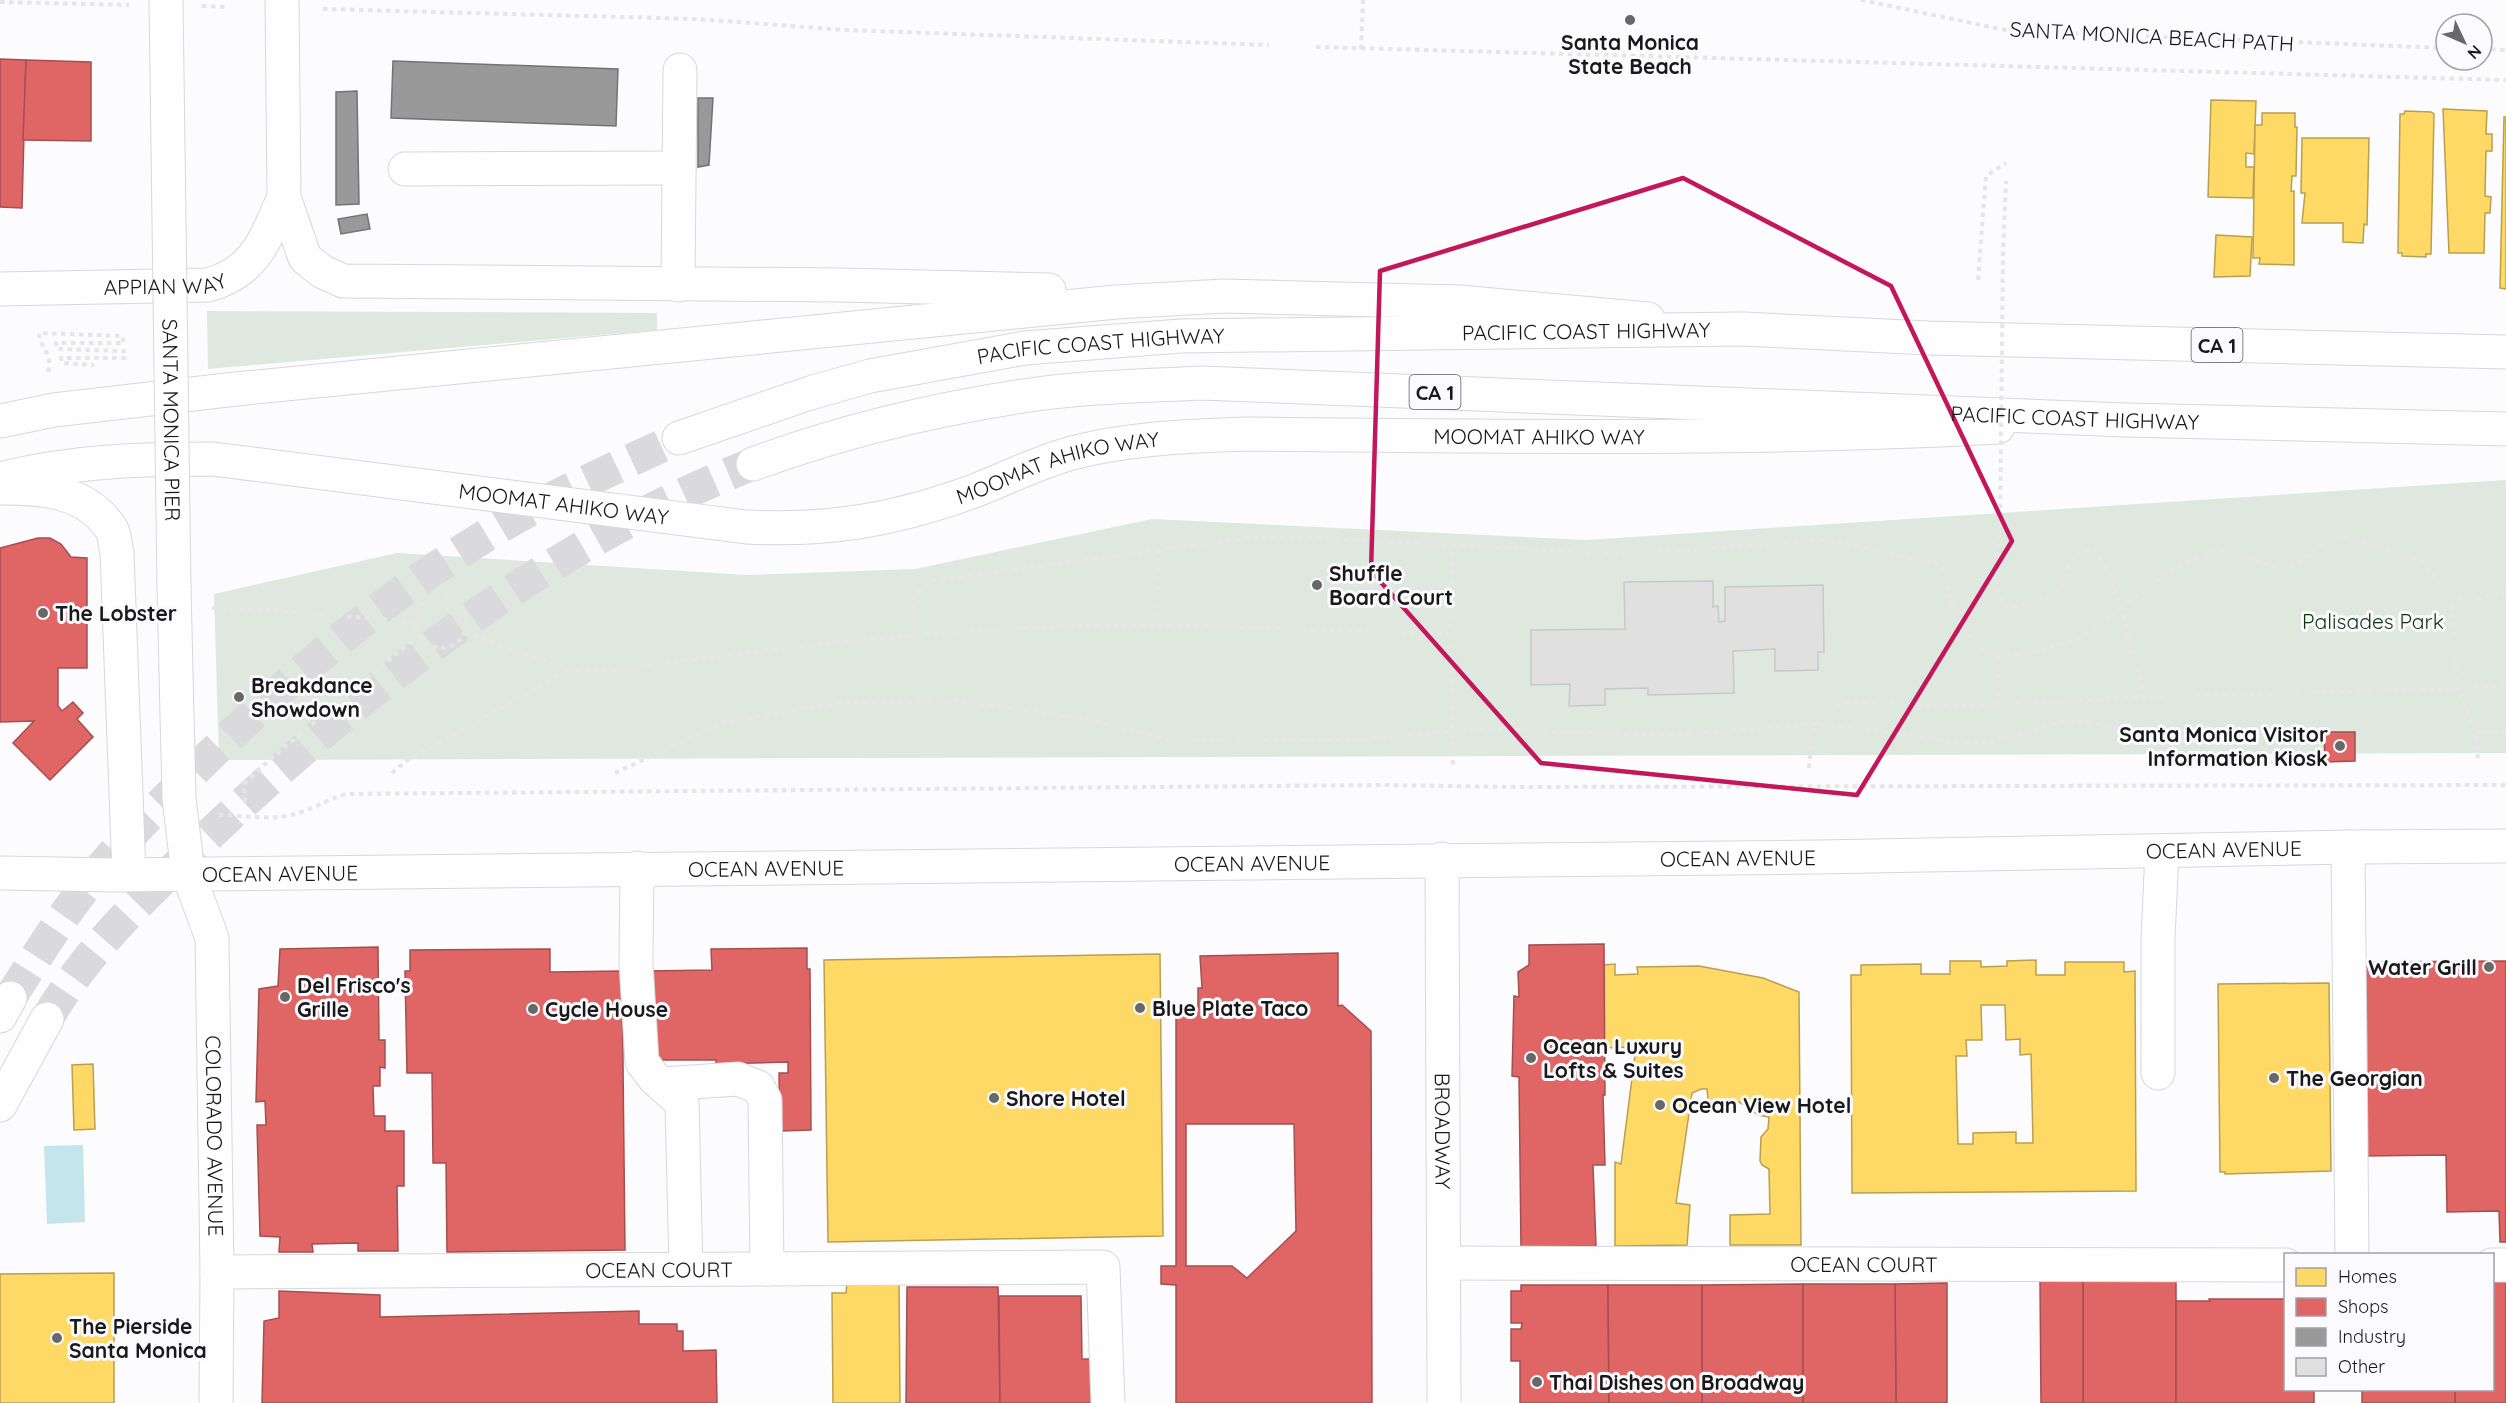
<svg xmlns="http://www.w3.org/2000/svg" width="2506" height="1403" font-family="Quicksand,sans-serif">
<rect width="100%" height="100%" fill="#fcfbfd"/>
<!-- green -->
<g fill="#dfe8de">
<polygon points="207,311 657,313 657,330 208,369"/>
<polygon points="2506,480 2506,753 219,760 214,594 397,553 747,575 915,569 1152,519 1586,540"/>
</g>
<!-- water -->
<polygon fill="#c3e5ec" points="83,1145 85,1222 47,1224 44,1146"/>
<!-- homes -->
<g fill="#ffd966" stroke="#ba9f4f" stroke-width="1.5" fill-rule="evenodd">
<polygon points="2211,100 2256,101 2254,154 2246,153 2246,167 2254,167 2253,198 2208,197"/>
<polygon points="2443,109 2487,111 2486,134 2492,134 2492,151 2486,151 2485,196 2491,197 2490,213 2485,213 2484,253 2449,253"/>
<polygon points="2405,111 2431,112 2434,114 2431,254 2426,254 2426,257 2402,256 2402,253 2398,253 2400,114 2404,114"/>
<polygon points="2262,113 2295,113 2295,127 2297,127 2296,176 2292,176 2291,191 2294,191 2294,265 2259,264 2260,258 2253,258 2255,125 2262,125"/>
<polygon points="2504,117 2506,117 2506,289 2500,288"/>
<polygon points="2302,138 2369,138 2367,225 2364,224 2363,243 2343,242 2343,223 2302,223 2305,193 2301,193"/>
<polygon points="2216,235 2252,237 2250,276 2214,277"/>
<polygon points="1160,954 1163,1236 828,1242 824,960"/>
<path d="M2036,960v15h29v-13h59v10l11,-1 1,220 -284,2 -1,-218h10v-10l60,-1v10h29v-13h31v6l26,-1v-5zM1981,1005h24l1,35 14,-1v16l11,-1 2,89h-17v-11l-43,1v11h-15l-2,-88h11l-1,-16h16z"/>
<polygon points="1615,964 1615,975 1638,974 1637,967 1699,966 1763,978 1799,992 1801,1245 1730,1245 1730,1215 1770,1214 1769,1169 1762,1165 1760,1161 1761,1137 1768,1129 1769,1117 1758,1115 1739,1102 1729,1101 1724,1106 1714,1107 1708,1100 1707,1089 1701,1089 1692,1093 1676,1203 1690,1205 1687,1245 1615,1246 1615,1162 1621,1164 1636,1047 1603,1048 1604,965"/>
<polygon points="2329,983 2331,1171 2225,1174 2225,1172 2220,1172 2218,984"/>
<polygon points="93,1064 95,1129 74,1130 72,1065"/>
<polygon points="114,1273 114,1403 0,1403 0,1274"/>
<polygon points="899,1282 900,1403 833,1403 832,1293 846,1293 847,1283"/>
</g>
<!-- shops -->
<g fill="#e06666" stroke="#a44f4f" stroke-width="1.5" fill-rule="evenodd">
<polygon points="0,59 26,60 22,208 0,207"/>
<polygon points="26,60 91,62 91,141 23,140"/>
<polygon points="38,538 50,538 61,544 71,557 87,558 87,668 58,668 58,706 62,711 73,702 83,713 77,719 93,737 50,780 13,743 34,721 0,722 0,548"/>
<polygon points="2324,732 2355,732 2355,761 2325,762"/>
<polygon points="1604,944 1605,1095 1603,1095 1605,1165 1593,1165 1596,1246 1521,1247 1519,1077 1512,1076 1514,996 1519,997 1518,972 1529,965 1529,945"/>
<polygon points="378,947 379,1040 385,1040 385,1068 380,1067 380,1086 373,1086 374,1116 385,1116 385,1131 404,1131 404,1186 397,1186 398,1251 358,1251 358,1243 312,1244 313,1252 279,1252 280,1237 260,1236 257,1125 266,1125 265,1101 256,1102 259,989 278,986 280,949"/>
<polygon points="807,948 807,969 810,969 811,1130 780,1131 779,1073 788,1073 788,1062 716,1064 716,1060 653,1060 647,971 712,970 711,949"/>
<polygon points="550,949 550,972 622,971 625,1250 447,1252 446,1163 433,1163 432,1073 407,1073 405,971 410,971 410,950"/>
<path d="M1338,953v53l4,-1 29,26 1,372h-196v-118l-15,-1v-18h15v-259h22v-19h4l-2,-32zM1186,1124h108l2,107 -49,47 -15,-12h-46z"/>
<polygon points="2506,961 2506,1242 2500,1242 2499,1211 2447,1212 2446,1155 2361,1156 2360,962"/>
<polygon points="2176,1280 2176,1403 2083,1403 2083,1281"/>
<polygon points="2040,1281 2083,1281 2083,1403 2041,1403"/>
<polygon points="2492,1281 2506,1281 2506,1403 2455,1403 2455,1390 2492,1390"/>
<polygon points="1947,1283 1947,1403 1896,1403 1895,1284"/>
<polygon points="1803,1284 1803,1403 1702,1403 1702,1285"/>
<polygon points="1803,1284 1895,1284 1896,1403 1803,1403"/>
<polygon points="1521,1285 1608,1285 1609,1403 1520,1403 1520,1361 1511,1361 1511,1329 1521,1329 1522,1323 1511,1323 1511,1291 1521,1291"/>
<polygon points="1608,1285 1702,1285 1702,1403 1609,1403"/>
<polygon points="907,1287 998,1287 1000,1403 906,1403"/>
<polygon points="279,1291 380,1295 380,1317 639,1311 639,1324 677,1324 677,1331 683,1331 683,1351 716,1350 717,1403 262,1403 264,1321 279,1318"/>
<polygon points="999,1296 1081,1296 1082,1359 1092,1359 1092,1403 1000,1403"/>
<polygon points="2209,1299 2286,1299 2286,1390 2314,1390 2314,1403 2176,1403 2176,1301 2210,1301"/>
<rect x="2362" y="1390" width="93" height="13"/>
</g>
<!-- industry -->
<g fill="#999" stroke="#737373" stroke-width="1.5">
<polygon points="393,61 618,69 616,126 391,118"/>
<polygon points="357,91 359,204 336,205 336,92"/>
<polygon points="698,98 713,98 709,165 698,167"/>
<polygon points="367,214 370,229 341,234 338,219"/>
</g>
<!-- building -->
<polygon fill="#e1e0e1" stroke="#c9c8c9" stroke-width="1.5" points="1713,581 1713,607 1718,606 1719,622 1725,621 1725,587 1823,585 1824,652 1818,652 1818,670 1775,671 1775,649 1733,651 1734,693 1648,695 1648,688 1605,689 1605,705 1569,706 1570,684 1531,685 1531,630 1625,629 1624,582"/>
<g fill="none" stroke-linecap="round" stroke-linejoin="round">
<!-- highway-tunnel -->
<g stroke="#dad9db" stroke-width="33" stroke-dasharray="33 16" stroke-linecap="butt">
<path d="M10,998c24,-37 47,-75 74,-109 31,-41 69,-77 105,-113 94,-94 197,-181 311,-249 58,-34 119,-61 179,-89"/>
<path d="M47,1019c41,-71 100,-125 159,-181 160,-152 340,-292 547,-374"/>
</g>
<!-- minor casing -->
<g stroke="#d8d7d9" stroke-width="35">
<g id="minor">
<polyline points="282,0 284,197 305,258 323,272 343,281 841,285 1049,290"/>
<polyline points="405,169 679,168"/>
<polyline points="678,285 680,70"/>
<path id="s1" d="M0,289l208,-4c48,-13 57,-46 76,-88"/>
<polyline points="0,421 54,410 236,389 1116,302 1224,296 1460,302 1648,319"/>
<path id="s2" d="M0,479c71,-18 140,-20 213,-20l533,68c83,4 149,-7 228,-36 34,-13 66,-30 102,-39 56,-14 114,-16 172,-18 250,2 500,7 750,-7"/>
<polyline points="174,588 179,798 188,873"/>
<polyline points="2348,847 2352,1254"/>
<path id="s3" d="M1442,859l2,544"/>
<polyline points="637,868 636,963 642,1062 655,1079 682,1103 686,1269"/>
<polyline points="2158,1073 2158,939 2162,851"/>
<polyline points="662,1084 738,1079 758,1087 765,1100 767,1269"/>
<path id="s4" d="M1444,1263l842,2"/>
<polyline points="2492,1265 2506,1265"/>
<path id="s5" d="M217,1272l886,-5 5,136"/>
</g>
</g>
<!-- major casing -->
<g stroke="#d8d7d9" stroke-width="35">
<g id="major">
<path d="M0,488c41,0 87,2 112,42 3,6 3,16 5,23l12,321"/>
<path id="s6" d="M0,873l115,2 1703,-18 530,-10 158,-1"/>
<path id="s7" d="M188,873l24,65 5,334 -1,131"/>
</g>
</g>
<!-- highway casing -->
<g stroke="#d8d7d9" stroke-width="35">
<g id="highway">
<path id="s8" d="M679,438l131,-45 60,-17 155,-28 156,-12 562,-7 185,9 578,14"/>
<path id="s9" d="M753,464c87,-32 178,-54 270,-68 58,-9 118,-10 178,-13l925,37 380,9"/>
<polyline points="0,1016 10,998"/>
<polyline points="0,1105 47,1019"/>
</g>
</g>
<!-- path -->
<g stroke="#e6e6e6" stroke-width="4" stroke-dasharray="4.5 4.5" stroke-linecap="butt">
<polyline points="1861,0 2010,31 2446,48"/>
<polyline points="0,2 129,5"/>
<polyline points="202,6 226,7"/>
<polyline points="323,9 696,19 846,30 1269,45"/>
<polyline points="1316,47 2506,80"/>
<polyline points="1361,49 1363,0"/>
<polyline points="2482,49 2506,50"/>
<polyline points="2003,256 2006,181"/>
<polyline points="1978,280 1986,176 2006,163"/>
<path d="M48,372c5,-20 -8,-23 -9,-39l83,3 2,7h-68l1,6 67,2 1,7h-64l1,5 32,2"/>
<path d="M2000,526c-1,23 -14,67 9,82l43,-13c18,-12 12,-37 30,-45 4,-1 9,-1 13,2 19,13 42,119 49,145"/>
<circle cx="441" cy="622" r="26"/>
<polyline points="2452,596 2457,689 2476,732 2478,761"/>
<polyline points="212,608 258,609 415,622"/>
<polyline points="1157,626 1159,550"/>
<path d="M465,633l105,36 11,2 32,-1c137,-18 273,-36 411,-42 142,-6 284,2 426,6l3,-89"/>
<polyline points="1450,634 1453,769"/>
<path d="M913,636c0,-26 -6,-45 23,-56l320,-43 57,1 290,15 88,-3 128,-10 13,1 103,22 7,7 11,38 15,26 15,15 16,7 18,-1 54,-13 24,-14 68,-51 30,-18 23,-8 14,1 46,16h10l14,-6 25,-20 20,-6 74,23 33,36c17,10 37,1 54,-3"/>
<polyline points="1998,705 1999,656"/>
<polyline points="2476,732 2506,732"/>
<path d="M1809,768c2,-30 4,-60 40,-66l116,4 179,-9 313,-8 49,-4"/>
<polyline points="392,773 406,761 570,669"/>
<polyline points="615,773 724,722 845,702 960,701 1081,718 1174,741 1355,740 1478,729 1668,735 1816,724 1872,729 1950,742 1989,742 2066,720 2198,738 2276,763"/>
<polyline points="245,802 244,784 269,760 418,636"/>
<path d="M219,815c24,0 53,6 76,-1 19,-5 32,-15 52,-20l1035,-9 131,2 993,-2"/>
</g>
<!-- minor -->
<use href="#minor" stroke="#fffeff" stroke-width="33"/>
<!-- major -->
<use href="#major" stroke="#fffeff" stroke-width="33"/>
<!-- highway -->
<use href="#highway" stroke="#fffeff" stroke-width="33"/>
<!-- minor-bridge casing -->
<g stroke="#d8d7d9" stroke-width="35" stroke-linecap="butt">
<g id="minor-bridge">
<path id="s10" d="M166,0l8,588"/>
</g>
</g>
<!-- path-bridge -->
<polyline stroke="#e6e6e6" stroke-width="4" stroke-dasharray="4.5 4.5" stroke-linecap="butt" points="2000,526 2003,256"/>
<!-- minor-bridge -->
<use href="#minor-bridge" stroke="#fffeff" stroke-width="33"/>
</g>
<!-- marked area -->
<path fill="none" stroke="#c2185b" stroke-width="4.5" stroke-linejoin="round" d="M1683,178l208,108 121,255 -155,254 -316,-32 -170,-192 9,-300z"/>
<!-- markers -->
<g fill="#686869" stroke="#fbfafe" stroke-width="2">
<circle cx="1630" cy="20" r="6"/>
<circle cx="1317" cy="585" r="6"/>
<circle cx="43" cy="613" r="6"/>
<circle cx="239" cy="697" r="6"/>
<circle cx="2340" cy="746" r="6"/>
<circle cx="2489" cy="967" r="6"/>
<circle cx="285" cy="997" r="6"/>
<circle cx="1140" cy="1008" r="6"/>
<circle cx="533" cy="1009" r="6"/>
<circle cx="1531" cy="1058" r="6"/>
<circle cx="2274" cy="1078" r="6"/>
<circle cx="994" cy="1098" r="6"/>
<circle cx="1660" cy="1105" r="6"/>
<circle cx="57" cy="1338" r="6"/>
<circle cx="1537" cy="1382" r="6"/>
</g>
<g text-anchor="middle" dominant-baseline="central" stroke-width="6" stroke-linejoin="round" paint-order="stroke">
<!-- shield labels -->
<g fill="#fbfafe" stroke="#5d5c5e" stroke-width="1.5">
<rect x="2191.5" y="328" width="51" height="34" rx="4.5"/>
<rect x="1409.5" y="375" width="51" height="34" rx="4.5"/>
</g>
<g font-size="20" font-weight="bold" fill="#19191a">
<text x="2217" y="345">CA 1</text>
<text x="1435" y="392">CA 1</text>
</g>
<!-- street labels -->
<g font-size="21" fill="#19191a" stroke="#fbfafe">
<text transform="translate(2152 36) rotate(3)">SANTA MONICA BEACH PATH</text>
<text stroke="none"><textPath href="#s1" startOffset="165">APPIAN WAY</textPath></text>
<text stroke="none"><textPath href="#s8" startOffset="920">PACIFIC COAST HIGHWAY</textPath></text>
<text stroke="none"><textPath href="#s8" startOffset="434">PACIFIC COAST HIGHWAY</textPath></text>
<text stroke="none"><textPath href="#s9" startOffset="1332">PACIFIC COAST HIGHWAY</textPath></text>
<text stroke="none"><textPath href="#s10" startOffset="420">SANTA MONICA PIER</textPath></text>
<text stroke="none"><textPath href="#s2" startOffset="1558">MOOMAT AHIKO WAY</textPath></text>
<text stroke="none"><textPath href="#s2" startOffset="1072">MOOMAT AHIKO WAY</textPath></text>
<text stroke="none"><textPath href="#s2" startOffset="568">MOOMAT AHIKO WAY</textPath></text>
<text stroke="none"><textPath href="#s6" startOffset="2224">OCEAN AVENUE</textPath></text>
<text stroke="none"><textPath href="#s6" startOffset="1738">OCEAN AVENUE</textPath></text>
<text stroke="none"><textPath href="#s6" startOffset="1252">OCEAN AVENUE</textPath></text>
<text stroke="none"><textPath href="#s6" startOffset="766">OCEAN AVENUE</textPath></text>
<text stroke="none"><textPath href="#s6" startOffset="280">OCEAN AVENUE</textPath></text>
<text stroke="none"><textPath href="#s3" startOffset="272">BROADWAY</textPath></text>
<text stroke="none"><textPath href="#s7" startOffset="267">COLORADO AVENUE</textPath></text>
<text stroke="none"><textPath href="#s4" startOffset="420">OCEAN COURT</textPath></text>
<text stroke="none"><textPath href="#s5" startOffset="442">OCEAN COURT</textPath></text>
</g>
<!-- poi labels -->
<g font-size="21" font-weight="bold" fill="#19191a" stroke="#fbfafe" text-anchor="start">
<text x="1630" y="42" text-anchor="middle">Santa Monica<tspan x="1630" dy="24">State Beach</tspan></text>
<text x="1329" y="573">Shuffle<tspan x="1329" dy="24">Board Court</tspan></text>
<text x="55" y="613">The Lobster</text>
<text x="251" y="685">Breakdance<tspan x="251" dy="24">Showdown</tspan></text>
<text x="2328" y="734" text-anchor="end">Santa Monica Visitor<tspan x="2328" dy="24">Information Kiosk</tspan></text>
<text x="2477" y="967" text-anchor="end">Water Grill</text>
<text x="297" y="985">Del Frisco's<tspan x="297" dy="24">Grille</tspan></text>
<text x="1152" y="1008">Blue Plate Taco</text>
<text x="545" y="1009">Cycle House</text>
<text x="1543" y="1046">Ocean Luxury<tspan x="1543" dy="24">Lofts &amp; Suites</tspan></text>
<text x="2286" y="1078">The Georgian</text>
<text x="1006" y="1098">Shore Hotel</text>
<text x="1672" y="1105">Ocean View Hotel</text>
<text x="69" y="1326">The Pierside<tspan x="69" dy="24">Santa Monica</tspan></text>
<text x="1549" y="1382">Thai Dishes on Broadway</text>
</g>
<!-- park labels -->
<g font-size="21" fill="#0b340a" stroke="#fbfafe">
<text x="2373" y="621">Palisades Park</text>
</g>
</g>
<!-- legend -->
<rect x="2284" y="1253" width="210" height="138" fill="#fbfafe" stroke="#a1a0a3" stroke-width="1.5"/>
<rect x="2296" y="1268" width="30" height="18" fill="#ffd966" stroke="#a1a0a3" stroke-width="1.5"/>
<text x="2338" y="1283" font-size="18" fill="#19191a">Homes</text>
<rect x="2296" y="1298" width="30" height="18" fill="#e06666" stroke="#a1a0a3" stroke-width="1.5"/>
<text x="2338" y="1313" font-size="18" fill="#19191a">Shops</text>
<rect x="2296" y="1328" width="30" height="18" fill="#999999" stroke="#a1a0a3" stroke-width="1.5"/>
<text x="2338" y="1343" font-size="18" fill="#19191a">Industry</text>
<rect x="2296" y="1358" width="30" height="18" fill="#e1e0e1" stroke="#a1a0a3" stroke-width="1.5"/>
<text x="2338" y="1373" font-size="18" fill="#19191a">Other</text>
<!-- north arrow -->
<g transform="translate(2464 42) rotate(134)"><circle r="28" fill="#fbfafe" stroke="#a1a0a3" stroke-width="1.5"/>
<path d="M0-4.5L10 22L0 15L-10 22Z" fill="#686869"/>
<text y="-9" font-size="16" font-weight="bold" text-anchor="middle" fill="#19191a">N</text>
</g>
</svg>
